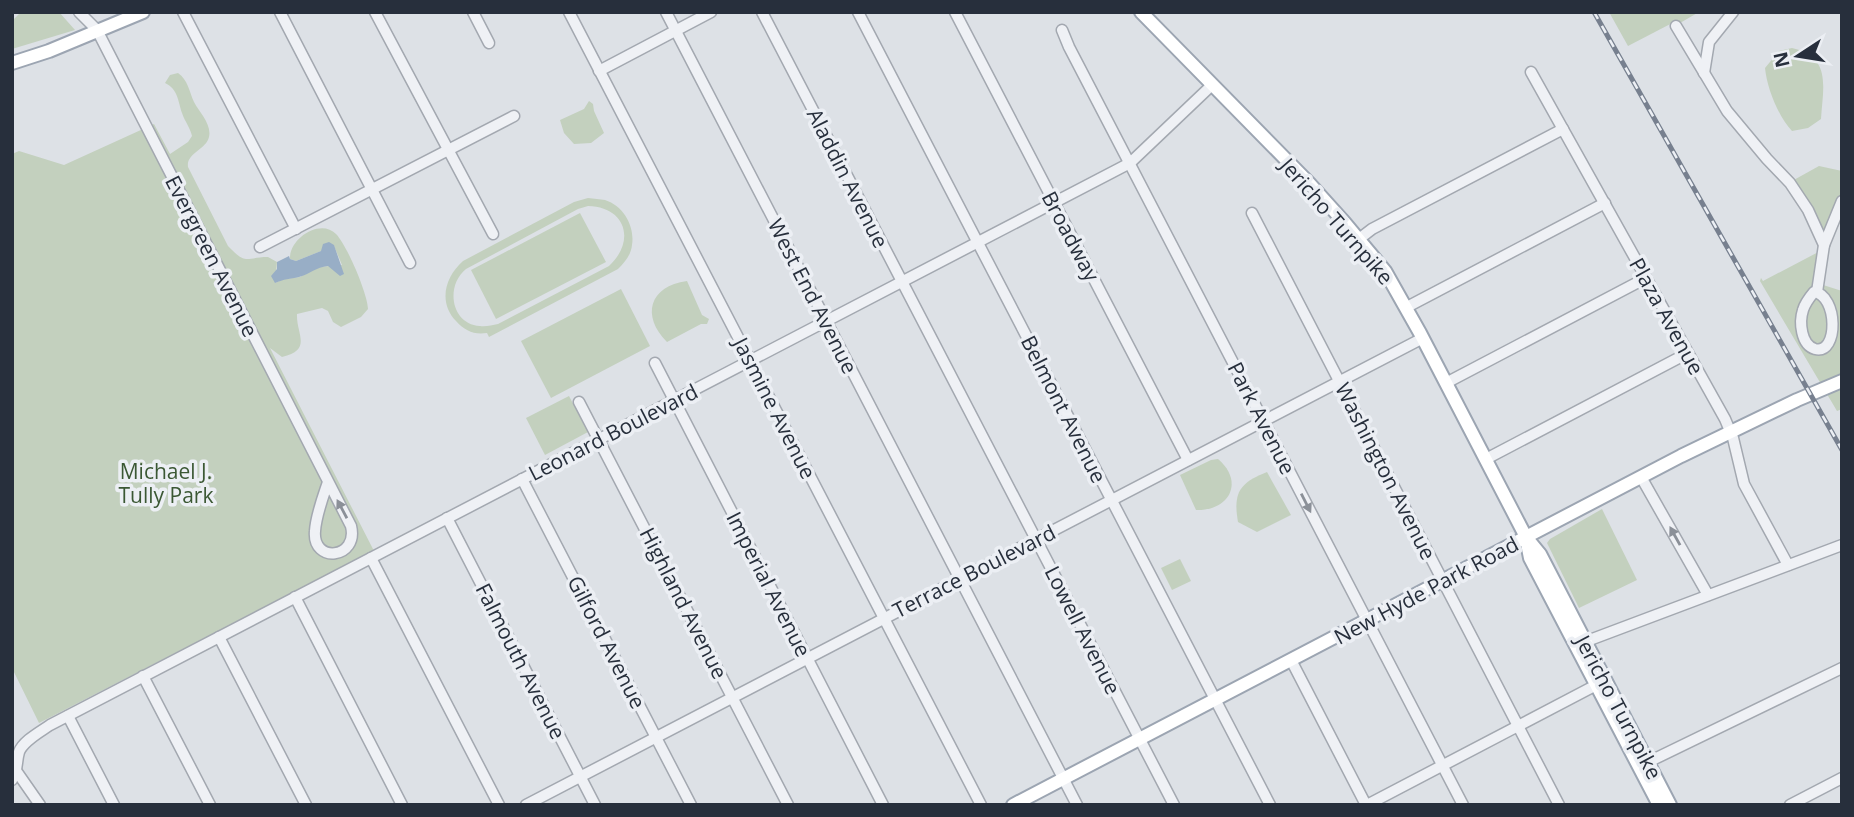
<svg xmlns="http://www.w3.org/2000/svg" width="1854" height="817" font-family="'Open Sans',sans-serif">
<rect width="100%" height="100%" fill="#dde1e6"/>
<!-- green -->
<g fill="#c3d0be" fill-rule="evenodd">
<polygon points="21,12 59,12 75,30 12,49 12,21"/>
<polygon points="1609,12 1699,12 1680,23 1678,20 1628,46"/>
<path d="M1792,48c40,9 31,39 29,71l-13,9 -16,3c-14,-15 -25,-43 -27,-63l14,-17z"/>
<path d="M178,73c10,7 11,18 16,29 5,10 18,22 15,35 -3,13 -23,16 -21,30l40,79c19,20 17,11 40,11l9,5 -2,21 9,-4 16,-2 18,-10 24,-2 -8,-19 -38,15 -6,-2c-1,-21 31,-41 46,-25 11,11 32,61 32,75l-7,8 -20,10 -8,-5 -5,-11 -6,-3 -25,6c-1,20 16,36 -15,43l-12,-9 104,203 -335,172 -27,-55v-514l7,-3 45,14 90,-41 16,30 18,-12 4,-6c-2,-9 -7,-14 -10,-23 -4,-12 -4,-24 -17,-30l5,-8z"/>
<polygon points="589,101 593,104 594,111 604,133 591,143 574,144 564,133 560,120 584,109"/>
<polygon points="1819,166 1842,171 1842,195 1823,241 1792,181"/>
<path d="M588,198c6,1 12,1 17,2 19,6 30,27 27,45 -1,10 -7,17 -14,24l-129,68 -2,-4c-13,2 -22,-2 -31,-12 -18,-19 -11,-44 7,-60l111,-59zM588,206c38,1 48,35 21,60l-111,58c-6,1 -12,3 -18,2 -29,-2 -35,-40 -14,-57l112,-60z"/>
<polygon points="580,213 606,262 496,319 471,270"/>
<polygon points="1826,248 1820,284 1842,291 1842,409 1837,411 1760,281 1761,278 1763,281"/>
<path d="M687,281l15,34 7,4 -2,5h-6l-34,18c-26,-26 -18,-56 20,-61z"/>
<polygon points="621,289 650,346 551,398 521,341"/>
<polygon points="569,396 588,432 545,455 526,418"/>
<path d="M1218,459c27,23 11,52 -22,51l-16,-35 31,-15z"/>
<path d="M1267,472l24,43 -34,17 -19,-10c-5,-29 1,-39 29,-50z"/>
<polygon points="1602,509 1637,580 1579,608 1547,543 1550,539"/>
<polygon points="1180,559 1191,581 1172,590 1161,568"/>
</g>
<!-- water -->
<path fill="#98aec6" d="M329,242l5,3 10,29 -4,2 -12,-10c-12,1 -18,8 -29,11 -9,2 -15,2 -24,6l-4,-7 6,-7v-7l12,-6 1,3 6,2 25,-10 2,-7z"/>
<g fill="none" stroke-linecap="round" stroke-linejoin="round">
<!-- minor casing -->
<g stroke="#a3a8b0" stroke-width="13">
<g id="minor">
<path d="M79,12l18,18 254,496c8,33 -39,38 -36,5 1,-16 8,-34 13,-49"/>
<polyline points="183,12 296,229"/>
<polyline points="280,12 410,263"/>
<polyline points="375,12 493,234"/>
<polyline points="473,12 489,43"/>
<polyline points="569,12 981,805"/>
<polyline points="666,12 1077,805"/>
<polyline points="762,12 1174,805"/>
<polyline points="858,12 1270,805"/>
<polyline points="955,12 1188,460"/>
<polyline points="1676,26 1727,111 1767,159 1790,183 1808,210 1824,245 1817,292"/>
<polyline points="1062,30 1069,47 1463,805"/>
<polyline points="599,71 711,12"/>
<polyline points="1531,72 1725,419 1733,438 1744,484 1788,565"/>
<polyline points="1704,73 1709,42 1733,12"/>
<polyline points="1252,213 1559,805"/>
<polyline points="1359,239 1372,229 1563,129"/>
<polyline points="1824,245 1842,201"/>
<polyline points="260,247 514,116"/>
<path d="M1814,292c24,3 25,63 1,57 -14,-4 -16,-27 -12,-39 2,-7 6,-12 11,-18z"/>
<polyline points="1407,307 1605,203"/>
<polyline points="655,363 883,805"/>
<polyline points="1446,383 1646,278"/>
<polyline points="579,402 788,805"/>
<polyline points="1486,459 1688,353"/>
<polyline points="1641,477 1708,595"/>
<polyline points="522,479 691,805"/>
<polyline points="447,518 595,805"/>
<polyline points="371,558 499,805"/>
<polyline points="295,597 402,805"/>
<polyline points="219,637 306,805"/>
<polyline points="1579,644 1842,545"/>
<polyline points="1291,660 1366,805"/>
<polyline points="143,676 210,805"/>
<polyline points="68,716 114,805"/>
<polyline points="1644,764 1842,668"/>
<polyline points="17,772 40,805"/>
<path d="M12,780c6,-9 4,-18 7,-28 4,-11 21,-20 31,-27l1080,-562 82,-78"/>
<polyline points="526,805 1423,338"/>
<polyline points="1367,805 1602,682"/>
<polyline points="1790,805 1842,778"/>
</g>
</g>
<!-- major casing -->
<g stroke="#9ca5b2" stroke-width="16">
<g id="major">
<polyline points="1141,12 1309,183 1345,223 1385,271 1420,333 1526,537 1540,554 1670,805"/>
<polyline points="12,63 49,51 143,12"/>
<polyline points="1526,538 1530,558 1659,805"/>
<polyline points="1013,805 1681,456 1797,400 1842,381"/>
</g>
</g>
<!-- minor -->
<use href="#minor" stroke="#eff1f5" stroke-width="10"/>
<!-- major -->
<use href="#major" stroke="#fff" stroke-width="12"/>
<!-- rail casing -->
<g stroke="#77808f" stroke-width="5">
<polyline id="rail" points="1594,12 1842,450"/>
</g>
<!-- rail -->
<use href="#rail" stroke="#eceff4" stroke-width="2.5" stroke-dasharray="8" stroke-linecap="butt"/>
</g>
<!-- one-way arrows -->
<defs><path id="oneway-solid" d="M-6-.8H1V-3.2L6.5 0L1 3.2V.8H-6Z" transform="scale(1.75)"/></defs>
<g fill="#8b9098">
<use href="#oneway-solid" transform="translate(1306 503) rotate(63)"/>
<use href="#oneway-solid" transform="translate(342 509) rotate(-118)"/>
<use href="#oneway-solid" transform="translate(1675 536) rotate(-119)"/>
</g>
<g text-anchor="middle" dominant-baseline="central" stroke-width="7" stroke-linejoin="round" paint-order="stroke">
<!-- street labels -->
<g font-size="21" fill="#272f3c" stroke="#eceff4">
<text transform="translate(848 178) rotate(63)">Aladdin Avenue</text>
<text transform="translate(1337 221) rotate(49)">Jericho Turnpike</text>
<text transform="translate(1071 236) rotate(62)">Broadway</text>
<text transform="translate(212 256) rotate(63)">Evergreen Avenue</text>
<text transform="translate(813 296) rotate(63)">West End Avenue</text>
<text transform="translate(1667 316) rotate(61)">Plaza Avenue</text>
<text transform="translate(775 408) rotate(63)">Jasmine Avenue</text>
<text transform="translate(1064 409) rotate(63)">Belmont Avenue</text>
<text transform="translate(1262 418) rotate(63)">Park Avenue</text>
<text transform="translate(613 432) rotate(-27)">Leonard Boulevard</text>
<text transform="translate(1386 471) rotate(63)">Washington Avenue</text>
<text transform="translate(974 571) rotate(-27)">Terrace Boulevard</text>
<text transform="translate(769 584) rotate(63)">Imperial Avenue</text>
<text transform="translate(1426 590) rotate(-28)">New Hyde Park Road</text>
<text transform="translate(684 603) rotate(63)">Highland Avenue</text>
<text transform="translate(1083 630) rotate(63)">Lowell Avenue</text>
<text transform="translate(607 642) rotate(63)">Gilford Avenue</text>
<text transform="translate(521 661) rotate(63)">Falmouth Avenue</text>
<text transform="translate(1619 707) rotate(62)">Jericho Turnpike</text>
</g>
<!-- park labels -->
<g font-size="21" fill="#3b5834" stroke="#eceff4">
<text x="166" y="471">Michael J.<tspan x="166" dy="24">Tully Park</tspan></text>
</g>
</g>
<!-- border -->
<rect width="1854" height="817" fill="none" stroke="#272f3c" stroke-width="28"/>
<!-- north arrow -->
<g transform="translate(1798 56) rotate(258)" stroke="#eceff4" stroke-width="5" paint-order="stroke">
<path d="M0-5L12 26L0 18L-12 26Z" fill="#272f3c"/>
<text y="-10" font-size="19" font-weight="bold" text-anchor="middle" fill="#272f3c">N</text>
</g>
</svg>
